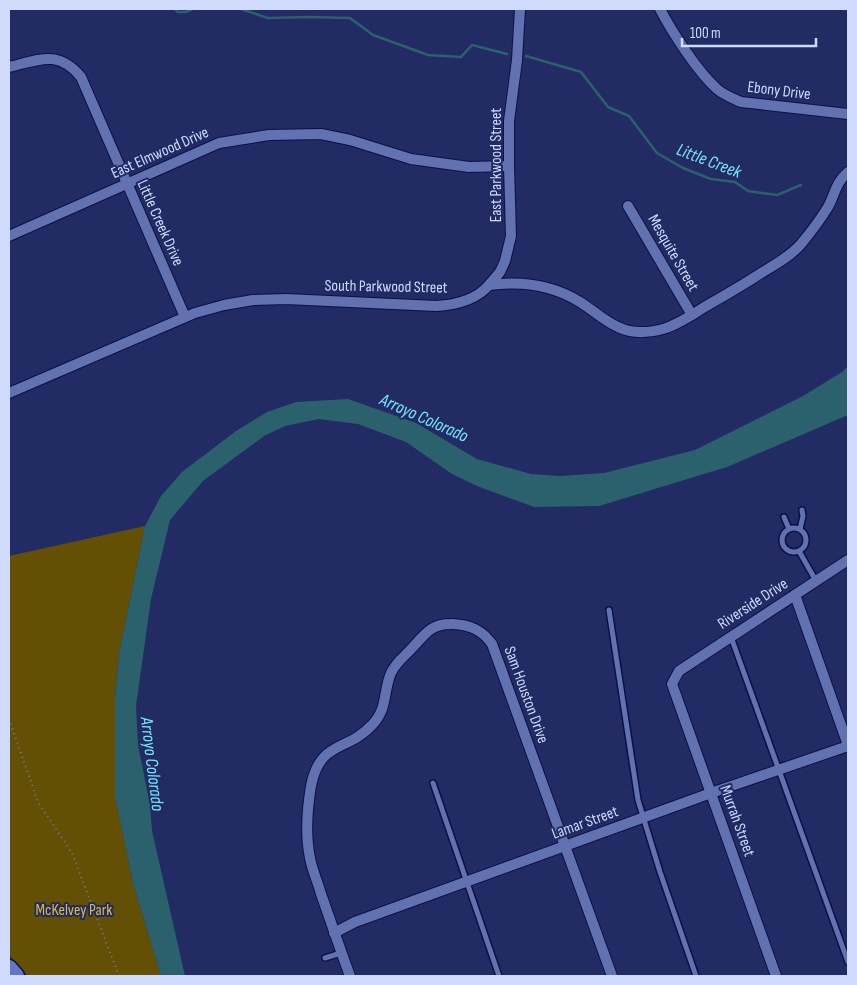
<svg xmlns="http://www.w3.org/2000/svg" width="857" height="985" font-family="'Sofia Sans Condensed',sans-serif">
<rect width="100%" height="100%" fill="#222b63"/>
<!-- green -->
<polygon fill="#635004" points="145,526 119,653 115,696 116,801 133,883 161,976 28,976 9,955 9,556"/>
<!-- water -->
<polygon fill="#2b616c" points="848,366 848,415 727,467 599,506 534,507 477,486 452,474 406,442 358,424 319,419 285,426 264,436 203,481 170,520 151,599 136,706 138,745 150,805 152,831 185,976 161,976 133,883 115,797 115,697 119,653 145,526 161,496 182,472 236,431 267,412 296,402 348,399 416,423 477,459 531,474 560,476 604,473 695,450 803,396 842,372"/>
<g fill="none" stroke-linecap="round" stroke-linejoin="round">
<!-- stream -->
<g stroke="#2b616c" stroke-width="2.5">
<polyline points="175,9 178,12 186,12 193,9"/>
<polyline points="241,9 268,18 310,17 350,18 373,35 428,55 461,57 472,45 507,54"/>
<polyline points="526,56 581,72 608,107 629,116 657,153 683,168 711,179 735,182 748,191 777,195 801,185"/>
</g>
<!-- service casing -->
<g stroke="#0d1046" stroke-width="8">
<g id="service">
<polyline points="784,517 789,529"/>
<circle cx="794" cy="540" r="12"/>
<polyline points="800,529 803,516 802,510"/>
<polyline points="799,551 816,581"/>
<polyline points="609,610 638,800 660,872 696,976"/>
<polyline points="731,637 848,962"/>
<polyline points="433,783 499,976"/>
<polyline points="325,958 341,953"/>
</g>
</g>
<!-- minor casing -->
<g stroke="#0d1046" stroke-width="12">
<g id="minor">
<path d="M660,9c12,23 37,62 57,80 7,6 15,9 24,13l107,12"/>
<path d="M9,67c30,-7 49,-18 72,10l104,240"/>
<polyline points="628,206 692,315"/>
<polyline points="9,236 219,143 269,135 321,134 350,140 411,159 469,167 509,166"/>
<polyline points="489,285 500,272 505,261 511,236 509,166 509,121 517,60 520,9"/>
<path d="M9,393l186,-80 29,-8 29,-5 33,-1 150,7c19,-1 40,-6 53,-21 31,-4 64,0 91,17 13,8 24,19 38,25 14,7 30,6 45,2 14,-4 27,-13 40,-21 17,-10 35,-20 52,-31 15,-10 34,-19 46,-33 10,-12 19,-24 27,-37 7,-13 8,-25 20,-35"/>
<polyline points="795,595 848,745"/>
<polyline points="334,933 355,922 711,793 848,746"/>
<path d="M350,976c-10,-27 -19,-54 -29,-82 -3,-12 -9,-24 -11,-36 -5,-24 -3,-48 1,-72 9,-46 36,-34 61,-61 16,-16 11,-34 19,-52 5,-11 14,-17 22,-26 13,-14 19,-24 40,-23 17,1 29,6 39,20l120,332"/>
<polyline points="776,976 672,684 679,671 848,560"/>
</g>
</g>
<!-- primary casing -->
<g stroke="#0d1046" stroke-width="19">
<polyline id="primary" points="9,968 16,976"/>
</g>
<!-- path -->
<polyline stroke="#737dab" stroke-width="2" stroke-dasharray="1 4" stroke-linecap="butt" points="9,719 38,802 72,853 119,976"/>
<!-- service -->
<use href="#service" stroke="#6271b0" stroke-width="5"/>
<!-- minor -->
<use href="#minor" stroke="#6271b0" stroke-width="10"/>
<!-- primary -->
<use href="#primary" stroke="#6475c6" stroke-width="16"/>
</g>
<g text-anchor="middle" dominant-baseline="central" stroke-width="4" stroke-linejoin="round" paint-order="stroke">
<!-- street labels -->
<g font-size="16" fill="#cfdafd" stroke="#222b63">
<text transform="translate(779 91) rotate(7)">Ebony Drive</text>
<text transform="translate(160 153) rotate(-24)">East Elmwood Drive</text>
<text transform="translate(496 165) rotate(-90)">East Parkwood Street</text>
<text transform="translate(160 223) rotate(66)">Little Creek Drive</text>
<text transform="translate(673 253) rotate(60)">Mesquite Street</text>
<text transform="translate(386 287) rotate(1)">South Parkwood Street</text>
<text transform="translate(753 604) rotate(-33)">Riverside Drive</text>
<text transform="translate(526 695) rotate(70)">Sam Houston Drive</text>
<text transform="translate(737 821) rotate(70)">Murrah Street</text>
<text transform="translate(585 823) rotate(-20)">Lamar Street</text>
</g>
<!-- park labels -->
<g font-size="16" fill="#dfbc40" stroke="#222b63">
<text x="74" y="910">McKelvey Park</text>
</g>
<!-- water labels -->
<g font-size="18" font-style="italic" fill="#73e3fa" stroke="#222b63">
<text transform="translate(709 161) rotate(21)">Little Creek</text>
<text transform="translate(424 418) rotate(24)">Arroyo Colorado</text>
<text transform="translate(152 764) rotate(83)">Arroyo Colorado</text>
</g>
</g>
<!-- border -->
<rect width="857" height="985" fill="none" stroke="#cfdafd" stroke-width="20"/>
<!-- scale -->
<path d="M682 38v8h134v-8" fill="none" stroke="#cfdafd" stroke-width="2.5"/>
<text x="690" y="38" font-size="15" fill="#cfdafd" stroke="#222b63" stroke-width="4" paint-order="stroke">100 m</text>
</svg>
